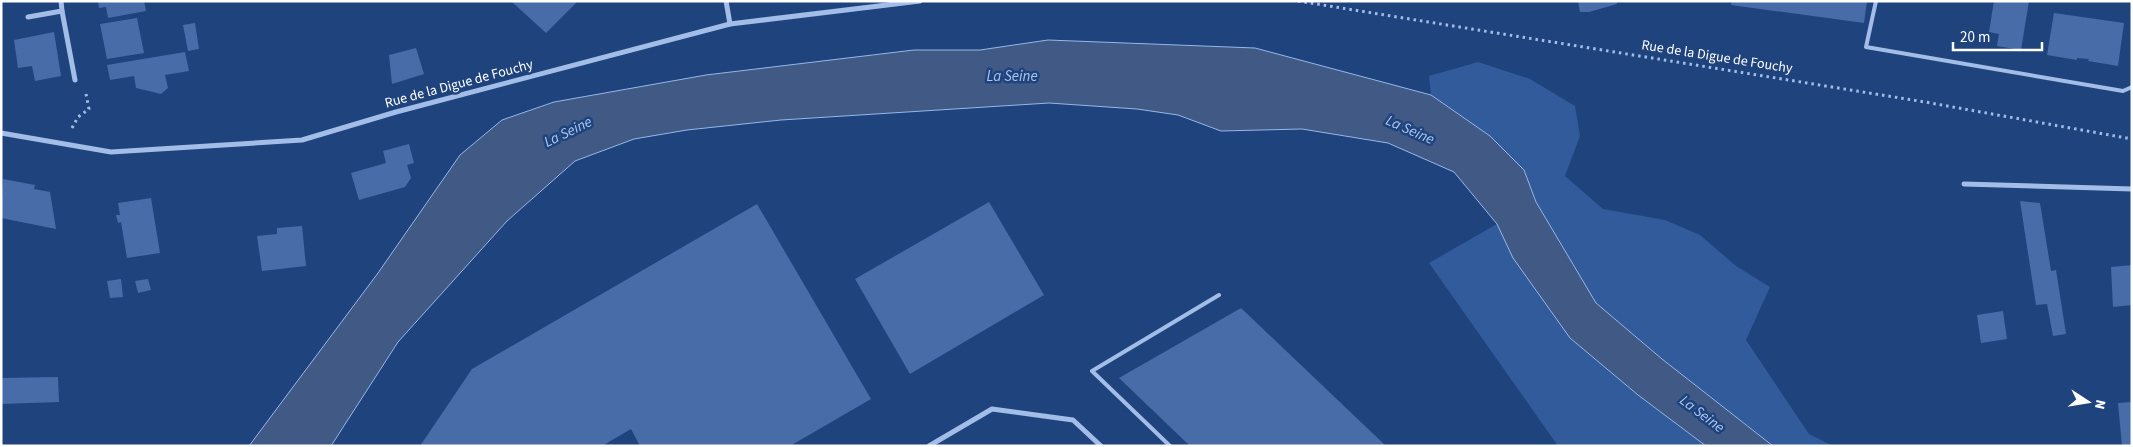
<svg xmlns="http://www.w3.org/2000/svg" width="2133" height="447" font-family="'Source Sans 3',sans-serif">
<rect width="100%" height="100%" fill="#1f437d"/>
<!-- green -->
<g fill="#325b9b">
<polygon points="1478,62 1530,79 1575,106 1580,136 1565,176 1603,209 1665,220 1700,235 1736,266 1770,287 1746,340 1809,434 1833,446 1773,446 1662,359 1596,303 1536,202 1524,170 1490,136 1431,95 1429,76"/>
<polygon points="1497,224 1516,262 1570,338 1638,395 1706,446 1558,446 1429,263"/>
</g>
<!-- water -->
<polygon fill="#405a85" stroke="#95b7e9" points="1048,40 1255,48 1431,95 1490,136 1524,170 1536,202 1596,303 1662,359 1773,446 1706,446 1638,395 1570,338 1513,258 1497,224 1454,172 1388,143 1302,129 1221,131 1178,115 1137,109 1049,103 781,120 687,130 634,139 575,161 507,221 398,342 331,446 249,446 378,273 460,155 502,120 554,102 706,75 914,50 980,50"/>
<!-- building -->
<g fill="#476ca7">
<polygon points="98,1 144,1 146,11 108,18 106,7 99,8"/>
<polygon points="511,1 578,1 546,33"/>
<polygon points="1578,1 1616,1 1617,4 1589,12 1580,12"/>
<polygon points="1732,1 1867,1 1864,23 1731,5"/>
<polygon points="1994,1 2029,1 2021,50 1997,46 1999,34 1989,32"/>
<polygon points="2054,13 2124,23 2118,66 2088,61 2089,59 2077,58 2077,60 2047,55"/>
<polygon points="137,18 144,53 107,59 100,24"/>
<polygon points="195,23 199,49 188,51 183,25"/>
<polygon points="54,32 61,76 35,81 32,66 18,68 14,40"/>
<polygon points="416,48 424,74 392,84 389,55"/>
<polygon points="185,52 189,71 165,75 168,88 161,94 136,88 134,76 110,80 107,65"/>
<polygon points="409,144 414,163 407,165 411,178 405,187 359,200 351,173 386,163 383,151"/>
<polygon points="3,179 35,185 34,189 50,192 56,229 1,218"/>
<polygon points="151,198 160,253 127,258 121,222 118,223 116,215 120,215 118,203"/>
<polygon points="2020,201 2040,203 2051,271 2056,270 2066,334 2053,336 2047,304 2036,305"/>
<polygon points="989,202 1044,295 910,374 855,279"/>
<polygon points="757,204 871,399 790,446 640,446 631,429 602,446 420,446 472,369"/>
<polygon points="302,226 306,266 262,271 257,236 277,234 277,228"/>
<polygon points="2132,265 2132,305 2113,307 2111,267"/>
<polygon points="121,279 123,297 110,298 107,281"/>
<polygon points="148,279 151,290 138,293 135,281"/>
<polygon points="1241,308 1386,446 1190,446 1119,378"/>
<polygon points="2003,311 2007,339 1981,343 1977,315"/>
<polygon points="58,377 59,402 1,404 1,378"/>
<polygon points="2132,402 2132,446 2122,446 2118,403"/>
</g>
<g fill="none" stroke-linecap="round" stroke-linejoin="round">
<!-- path -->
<g stroke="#a2bde7" stroke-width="3" stroke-dasharray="2.5 4" stroke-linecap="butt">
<polyline points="1298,1 1925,102 2132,139"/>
<polyline points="72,128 78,117 89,109 86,94"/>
</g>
<!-- lane -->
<g stroke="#a2bde7" stroke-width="4">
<polyline points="1876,1 1866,47 2123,91 2132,87"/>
<polyline points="1170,446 1092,371 1219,295"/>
</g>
<!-- street -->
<g stroke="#a2bde7" stroke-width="5">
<polyline points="726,1 730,24"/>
<polyline points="62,11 75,80"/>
<polyline points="28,17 62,11 61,1"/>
<polyline points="1,133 111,152 302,140 396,112 730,24 920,1"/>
<polyline points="1964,184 2132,189"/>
<polyline points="929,446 992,409 1073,420 1101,446"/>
</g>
</g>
<g text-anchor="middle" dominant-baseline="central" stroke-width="5" stroke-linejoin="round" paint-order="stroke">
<!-- street labels -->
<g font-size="14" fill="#fff" stroke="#1f437d">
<text transform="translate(1717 57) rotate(9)">Rue de la Digue de Fouchy</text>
<text transform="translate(459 84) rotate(-15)">Rue de la Digue de Fouchy</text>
</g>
<!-- water labels -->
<g font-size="15" font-style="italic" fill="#adc7ef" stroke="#1f437d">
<text x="1012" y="76">La Seine</text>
<text transform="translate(1410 130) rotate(24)">La Seine</text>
<text transform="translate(568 132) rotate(-26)">La Seine</text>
<text transform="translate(1702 414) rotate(37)">La Seine</text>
</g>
</g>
<!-- border -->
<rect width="2133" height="447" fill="none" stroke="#ffffff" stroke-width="5"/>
<!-- north arrow -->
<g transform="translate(2088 402) rotate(102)" stroke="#1f437d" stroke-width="4" paint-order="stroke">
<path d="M0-4L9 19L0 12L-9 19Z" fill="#ffffff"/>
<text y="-8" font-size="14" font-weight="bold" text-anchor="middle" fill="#ffffff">N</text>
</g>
<!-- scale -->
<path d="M1953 42v8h89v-8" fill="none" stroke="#ffffff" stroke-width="2.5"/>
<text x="1960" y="42" font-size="15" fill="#ffffff" stroke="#1f437d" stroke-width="4" paint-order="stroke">20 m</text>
</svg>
